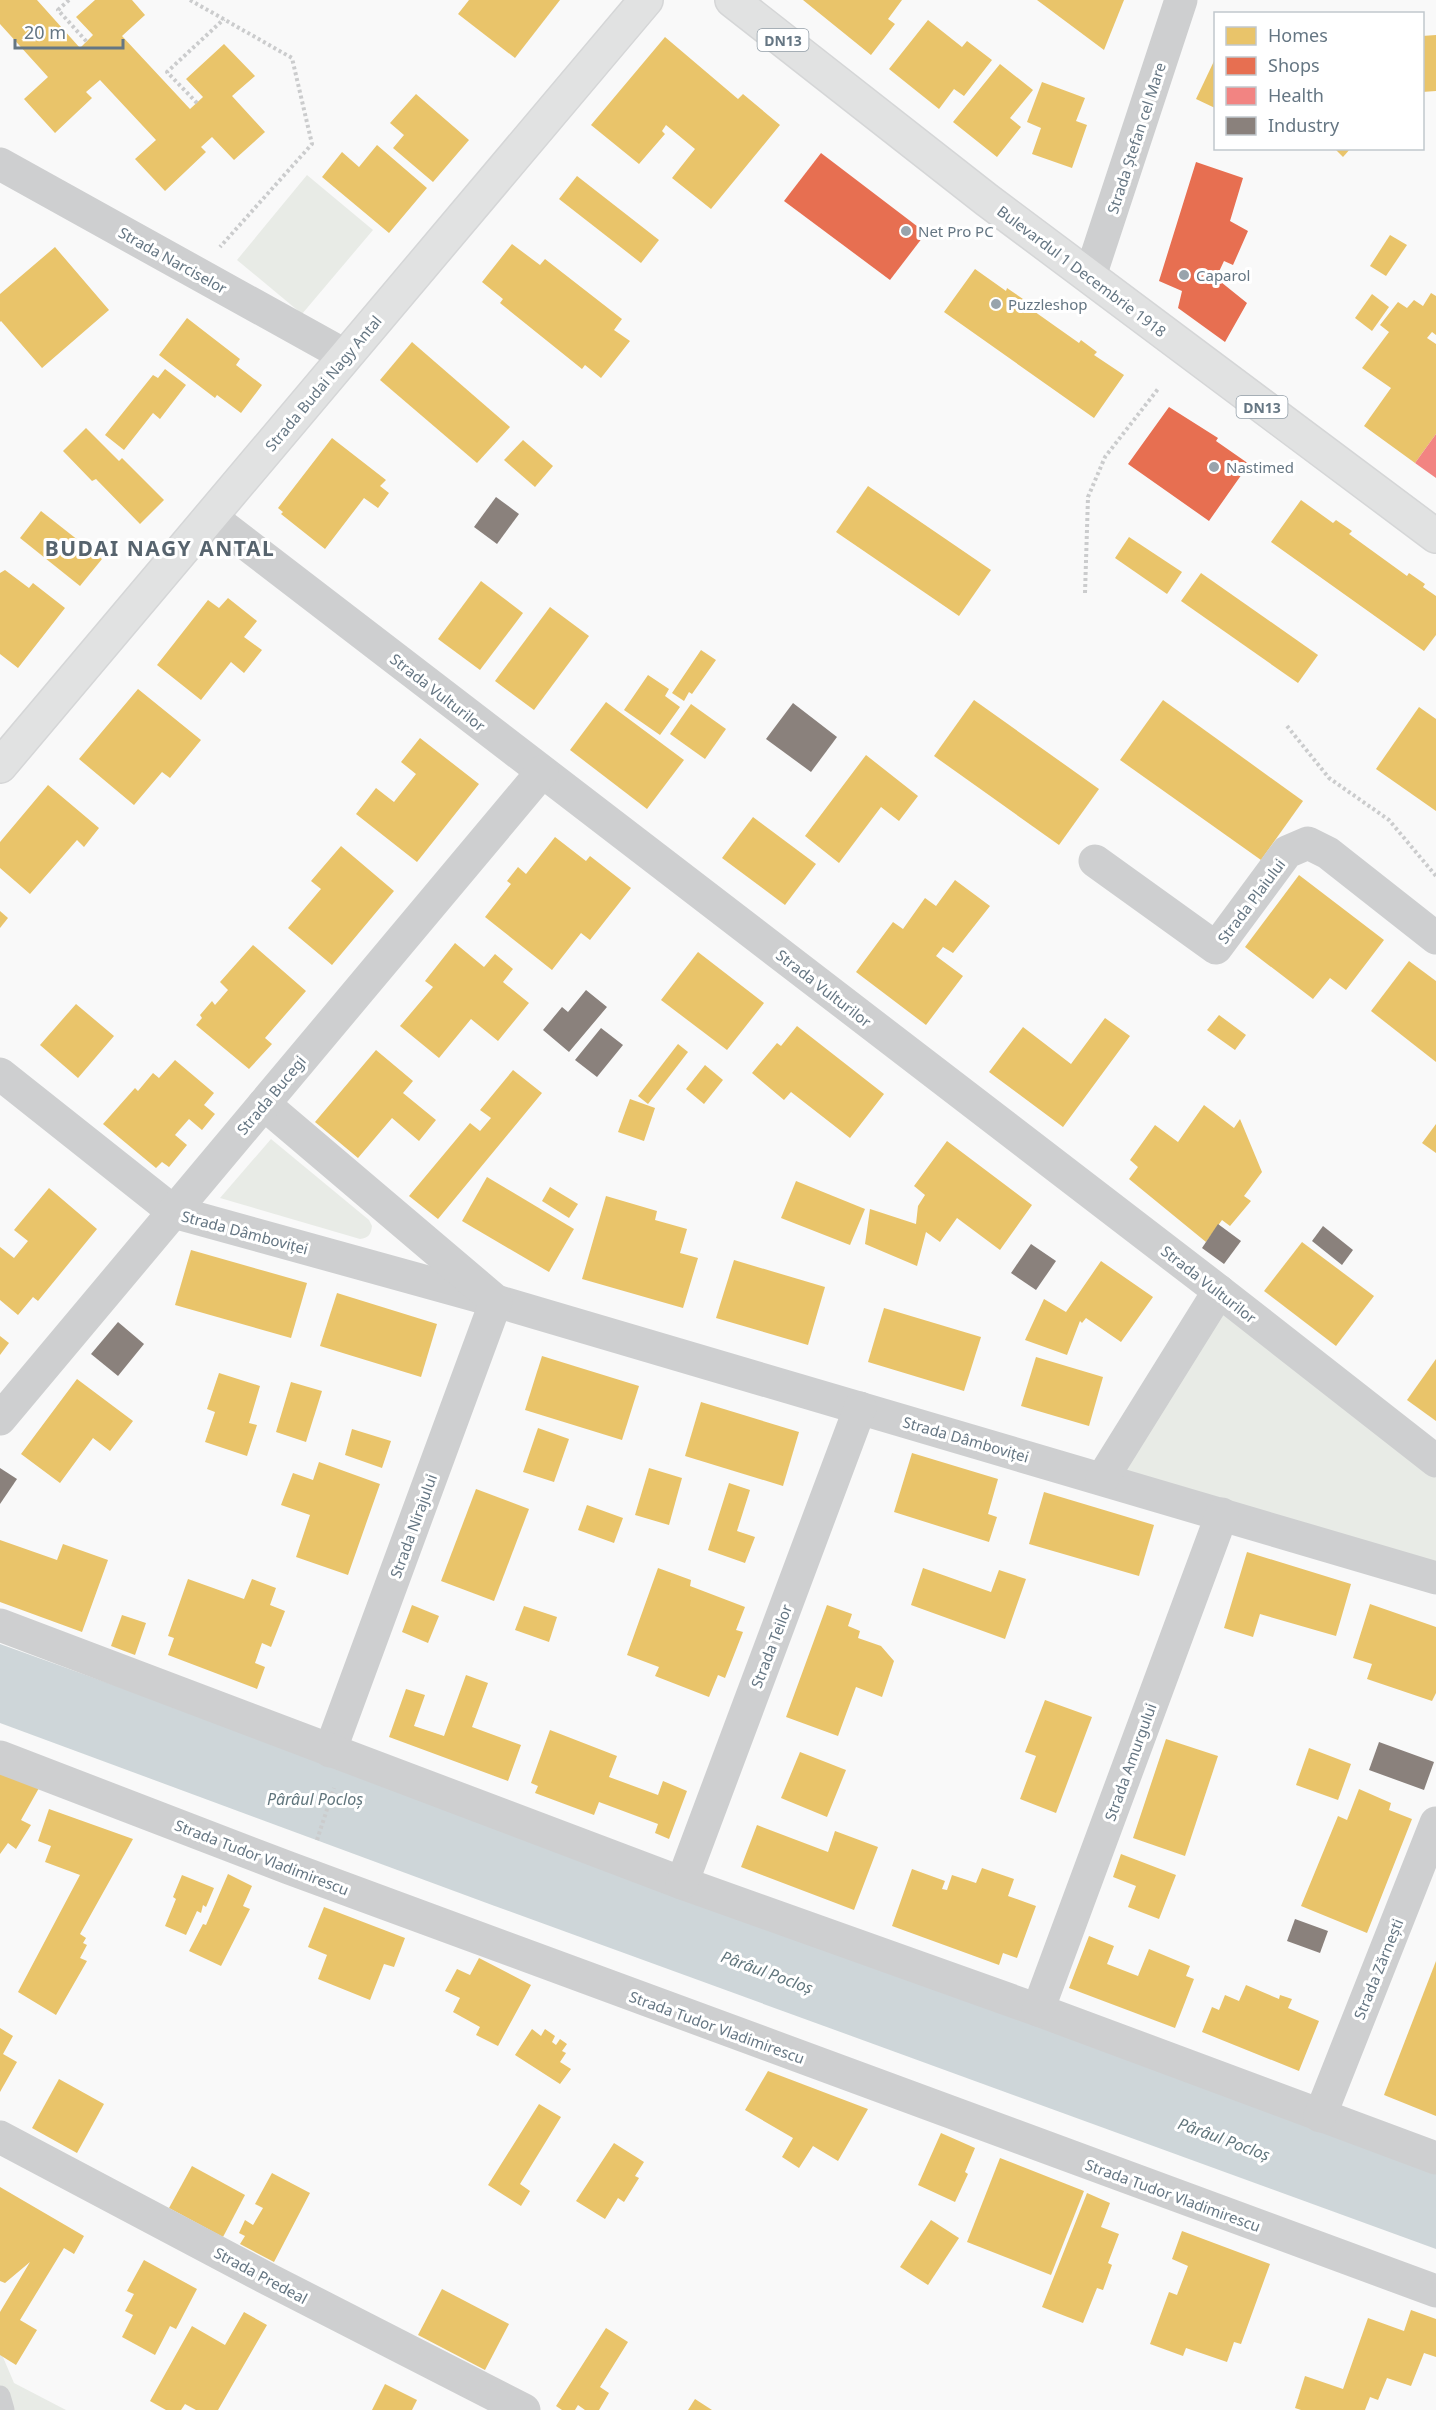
<svg xmlns="http://www.w3.org/2000/svg" width="1436" height="2410" font-family="'Noto Sans',sans-serif">
<rect width="100%" height="100%" fill="#f9f9f9"/>
<!-- green -->
<g fill="#e8ebe6">
<polygon points="307,175 373,230 302,314 237,260"/>
<path d="M271,1139l98,81 3,6c-1,9 -4,12 -12,13l-140,-41z"/>
<polygon points="1220,1310 1436,1478 1436,1568 1124,1474"/>
<polygon points="0,2350 14,2383 66,2410 0,2410"/>
</g>
<!-- water -->
<polygon fill="#ced6d9" points="0,1644 324,1761 1436,2172 1436,2249 492,1905 0,1723"/>
<!-- homes -->
<g fill="#e9c46a">
<polygon points="0,0 37,0 80,48 93,35 76,17 95,0 132,0 145,15 122,36 190,109 203,97 186,79 224,44 255,76 232,96 265,132 234,160 212,137 201,147 206,152 165,191 135,159 156,140 100,80 86,92 92,98 55,133 24,99 48,77 0,24"/>
<polygon points="469,0 560,0 515,58 458,14"/>
<polygon points="803,0 902,0 888,19 895,24 871,55"/>
<polygon points="1037,0 1124,0 1104,50"/>
<polygon points="928,20 962,47 967,41 992,60 964,96 954,89 939,109 889,69"/>
<polygon points="1436,35 1436,91 1422,92 1422,36"/>
<polygon points="665,37 738,99 743,94 780,125 711,209 672,178 695,149 666,125 662,131 665,134 639,164 591,125"/>
<polygon points="1215,59 1215,108 1196,99"/>
<polygon points="1000,64 1033,90 1010,118 1021,127 997,157 953,122"/>
<polygon points="1042,82 1085,98 1076,121 1087,125 1072,168 1032,154 1041,128 1027,122"/>
<polygon points="416,94 469,140 433,182 393,148 404,135 390,123"/>
<polygon points="377,145 427,188 389,233 322,177 342,152 359,167"/>
<polygon points="1334,148 1351,148 1343,157"/>
<polygon points="577,176 659,240 641,263 559,199"/>
<polygon points="1390,235 1407,245 1386,276 1370,266"/>
<polygon points="512,244 540,265 545,259 622,319 614,330 630,341 601,378 585,365 582,369 500,303 503,299 482,282"/>
<polygon points="55,247 109,310 42,368 1,321 0,322 0,294"/>
<polygon points="975,269 1006,291 1007,288 1023,299 1021,302 1079,343 1081,340 1097,352 1094,355 1124,375 1094,418 944,312"/>
<polygon points="1431,293 1436,296 1436,335 1432,332 1427,338 1436,344 1436,434 1415,463 1364,426 1391,388 1362,368 1389,332 1380,325 1398,302 1407,308 1414,300 1423,306"/>
<polygon points="1372,294 1389,307 1372,331 1355,318"/>
<polygon points="187,318 240,359 236,365 262,385 241,413 217,395 215,398 159,355"/>
<polygon points="412,342 510,427 477,463 380,380"/>
<polygon points="165,369 186,385 160,419 153,413 124,450 105,435 153,375 158,378"/>
<polygon points="86,428 119,461 122,458 164,500 140,524 96,479 92,481 63,451"/>
<polygon points="332,438 386,480 380,486 389,493 378,508 364,498 325,549 281,514 283,512 278,508"/>
<polygon points="523,440 553,466 535,487 504,460"/>
<polygon points="868,486 991,570 959,616 836,532"/>
<polygon points="1301,500 1333,523 1336,520 1352,531 1349,534 1407,576 1409,573 1425,584 1423,587 1436,596 1436,635 1424,651 1271,542"/>
<polygon points="41,511 102,559 80,586 20,538"/>
<polygon points="1129,537 1182,572 1167,594 1115,558"/>
<polygon points="5,570 29,588 33,583 65,608 18,668 0,654 0,573"/>
<polygon points="1201,573 1318,655 1298,683 1181,601"/>
<polygon points="481,581 523,613 480,670 438,639"/>
<polygon points="228,598 257,621 244,637 262,650 244,673 231,662 201,700 157,665 208,600 219,608"/>
<polygon points="550,607 589,636 534,710 495,681"/>
<polygon points="701,650 716,660 692,694 689,692 684,701 672,693"/>
<polygon points="648,675 669,689 665,696 680,707 660,735 624,710"/>
<polygon points="138,689 201,740 170,778 162,772 134,805 79,759"/>
<polygon points="974,700 1099,789 1059,845 934,756"/>
<polygon points="1163,700 1303,801 1261,860 1120,760"/>
<polygon points="606,702 684,760 647,809 570,750"/>
<polygon points="691,704 726,729 705,759 670,734"/>
<polygon points="1419,707 1436,719 1436,811 1376,769"/>
<polygon points="420,738 479,784 417,862 356,814 376,788 394,802 416,774 401,762"/>
<polygon points="866,755 918,796 899,821 881,807 839,863 805,836"/>
<polygon points="48,785 99,828 84,847 77,840 30,894 0,868 0,842"/>
<polygon points="753,817 816,864 785,905 722,858"/>
<polygon points="555,837 586,861 590,856 631,888 590,940 581,933 552,970 485,917 511,884 507,881 518,867 526,874"/>
<polygon points="341,846 394,891 332,965 288,928 321,889 311,881"/>
<polygon points="1299,875 1384,940 1346,990 1330,978 1313,999 1245,947"/>
<polygon points="955,880 990,906 953,953 943,947 936,956 963,976 926,1025 856,972 893,922 903,929 925,898 936,906"/>
<polygon points="0,911 8,918 0,928"/>
<polygon points="455,943 484,967 495,954 513,969 503,982 529,1003 498,1041 471,1019 439,1058 400,1026 433,987 425,981"/>
<polygon points="253,945 306,991 265,1038 272,1044 249,1069 196,1025 202,1018 200,1015 212,1001 215,1005 228,990 220,982"/>
<polygon points="698,952 764,1003 727,1050 661,1000"/>
<polygon points="1409,961 1436,981 1436,1062 1371,1011"/>
<polygon points="76,1004 114,1036 78,1078 40,1045"/>
<polygon points="1219,1015 1246,1035 1235,1050 1207,1030"/>
<polygon points="1105,1018 1130,1036 1063,1127 989,1072 1023,1027 1071,1064"/>
<polygon points="797,1026 884,1094 850,1138 791,1092 784,1100 752,1073 777,1043 781,1046"/>
<polygon points="678,1044 688,1052 648,1104 638,1096"/>
<polygon points="376,1050 413,1081 403,1093 436,1120 419,1141 392,1118 358,1158 315,1122"/>
<polygon points="175,1060 214,1093 204,1105 215,1114 202,1130 189,1119 175,1135 187,1145 169,1167 162,1162 156,1168 103,1124 135,1088 138,1091 153,1073 159,1078"/>
<polygon points="705,1065 723,1080 704,1104 686,1089"/>
<polygon points="513,1070 542,1093 438,1219 409,1196 470,1123 480,1131 491,1118 480,1110"/>
<polygon points="630,1099 655,1108 644,1141 618,1132"/>
<polygon points="1204,1105 1234,1128 1240,1119 1262,1172 1244,1196 1251,1201 1230,1226 1222,1220 1206,1242 1129,1179 1138,1167 1130,1160 1155,1125 1178,1142"/>
<polygon points="1436,1124 1436,1153 1422,1143"/>
<polygon points="947,1141 1032,1205 1000,1250 957,1218 940,1242 926,1232 917,1266 865,1244 870,1209 916,1224 918,1206 925,1195 914,1186"/>
<polygon points="487,1177 574,1229 549,1272 462,1221"/>
<polygon points="796,1181 865,1209 850,1245 781,1218"/>
<polygon points="550,1187 578,1204 569,1218 542,1201"/>
<polygon points="49,1188 97,1229 38,1301 33,1297 18,1315 0,1300 0,1247 14,1258 28,1241 14,1230"/>
<polygon points="606,1196 657,1211 655,1220 687,1229 680,1253 698,1258 683,1308 582,1279"/>
<polygon points="1302,1242 1374,1296 1336,1346 1264,1291"/>
<polygon points="191,1250 307,1283 291,1338 175,1305"/>
<polygon points="734,1260 825,1287 808,1345 716,1318"/>
<polygon points="1101,1261 1153,1297 1121,1342 1086,1318 1082,1323 1080,1321 1067,1355 1025,1340 1044,1299 1066,1312"/>
<polygon points="337,1293 437,1324 421,1377 320,1346"/>
<polygon points="884,1308 981,1337 964,1391 868,1362"/>
<polygon points="0,1336 9,1343 0,1355"/>
<polygon points="542,1356 639,1386 622,1440 525,1410"/>
<polygon points="1036,1357 1103,1377 1089,1426 1021,1406"/>
<polygon points="1436,1359 1436,1421 1407,1400"/>
<polygon points="219,1373 260,1386 249,1423 257,1425 247,1456 205,1442 215,1412 207,1409"/>
<polygon points="77,1379 133,1421 110,1451 93,1438 60,1483 21,1454"/>
<polygon points="291,1382 322,1391 306,1442 276,1432"/>
<polygon points="701,1402 799,1432 783,1486 685,1456"/>
<polygon points="538,1428 569,1439 554,1482 523,1472"/>
<polygon points="352,1429 391,1441 382,1468 345,1455"/>
<polygon points="912,1453 998,1479 988,1514 997,1517 989,1542 894,1512"/>
<polygon points="319,1462 380,1484 348,1575 296,1557 310,1515 281,1505 293,1473 313,1480"/>
<polygon points="649,1468 682,1478 669,1525 635,1515"/>
<polygon points="729,1483 750,1490 737,1531 755,1537 745,1563 708,1550"/>
<polygon points="476,1489 529,1509 494,1601 441,1581"/>
<polygon points="1044,1492 1154,1525 1139,1576 1029,1544"/>
<polygon points="587,1505 623,1518 614,1543 578,1530"/>
<polygon points="0,1540 57,1560 63,1544 108,1560 82,1632 0,1602"/>
<polygon points="1247,1552 1351,1584 1336,1636 1260,1614 1253,1637 1224,1628"/>
<polygon points="658,1568 691,1580 690,1586 745,1607 736,1630 743,1632 725,1678 718,1675 709,1697 655,1676 659,1667 627,1655"/>
<polygon points="923,1568 991,1592 999,1570 1026,1579 1005,1639 911,1605"/>
<polygon points="188,1579 244,1599 252,1579 276,1588 270,1605 285,1611 271,1647 262,1643 255,1663 265,1667 257,1689 168,1655 174,1638 168,1636"/>
<polygon points="1370,1604 1436,1627 1436,1693 1432,1701 1367,1679 1372,1664 1353,1658"/>
<polygon points="412,1605 439,1616 428,1643 402,1632"/>
<polygon points="827,1605 852,1614 848,1626 860,1631 858,1638 881,1646 894,1661 882,1697 856,1687 838,1736 786,1717"/>
<polygon points="524,1606 557,1617 549,1642 515,1630"/>
<polygon points="122,1615 146,1623 135,1655 111,1646"/>
<polygon points="466,1675 488,1683 472,1727 521,1745 508,1781 389,1737 406,1689 425,1695 414,1726 444,1736"/>
<polygon points="1045,1700 1092,1717 1056,1813 1020,1799 1036,1756 1025,1752"/>
<polygon points="550,1730 617,1756 609,1777 658,1795 663,1781 687,1791 669,1839 655,1833 658,1824 599,1802 594,1815 535,1793 538,1786 531,1783"/>
<polygon points="1166,1739 1218,1756 1185,1856 1133,1838"/>
<polygon points="1309,1748 1351,1764 1338,1800 1296,1785"/>
<polygon points="800,1752 846,1770 827,1817 781,1798"/>
<polygon points="0,1773 39,1788 21,1820 31,1825 16,1849 8,1843 0,1854"/>
<polygon points="1359,1789 1391,1803 1389,1810 1412,1819 1367,1933 1301,1906 1338,1816 1347,1820"/>
<polygon points="49,1809 133,1839 80,1934 86,1938 83,1943 87,1945 80,1958 87,1961 56,2015 18,1992 80,1875 45,1862 51,1846 38,1841"/>
<polygon points="757,1825 828,1852 835,1831 878,1847 854,1910 741,1867"/>
<polygon points="1121,1854 1176,1875 1159,1919 1128,1907 1136,1886 1113,1877"/>
<polygon points="982,1868 1014,1879 1008,1896 1036,1906 1017,1958 1003,1953 999,1965 892,1926 912,1869 945,1881 942,1889 947,1890 952,1875 976,1883"/>
<polygon points="228,1874 252,1886 243,1906 250,1909 221,1966 189,1951 203,1924 206,1925"/>
<polygon points="182,1875 214,1888 206,1907 203,1905 201,1913 197,1911 186,1935 165,1926 176,1899 173,1897"/>
<polygon points="324,1907 405,1938 394,1967 384,1964 370,2000 318,1979 327,1955 308,1947"/>
<polygon points="1089,1936 1114,1946 1107,1964 1138,1976 1149,1949 1190,1966 1186,1976 1194,1979 1175,2028 1069,1988"/>
<polygon points="479,1958 531,1985 498,2046 476,2035 480,2027 453,2012 460,1998 445,1991 457,1969 470,1975"/>
<polygon points="1436,1961 1436,2116 1384,2095"/>
<polygon points="1246,1985 1279,1999 1280,1995 1292,1999 1288,2008 1319,2021 1299,2071 1202,2032 1212,2007 1219,2010 1225,1995 1239,2001"/>
<polygon points="0,2028 13,2036 3,2054 17,2062 0,2092"/>
<polygon points="532,2029 541,2036 545,2029 555,2036 552,2042 556,2045 560,2039 567,2044 562,2051 566,2053 560,2062 571,2069 560,2084 515,2055"/>
<polygon points="768,2071 868,2109 838,2161 813,2146 799,2168 782,2157 793,2138 745,2110"/>
<polygon points="59,2079 104,2104 77,2153 32,2128"/>
<polygon points="539,2104 561,2117 520,2184 530,2191 521,2206 488,2185"/>
<polygon points="941,2133 975,2148 965,2172 968,2174 955,2202 918,2185"/>
<polygon points="614,2143 644,2162 635,2176 639,2178 624,2202 618,2198 605,2219 576,2201"/>
<polygon points="1000,2158 1084,2191 1051,2275 967,2242"/>
<polygon points="192,2166 245,2195 223,2237 169,2208"/>
<polygon points="272,2173 310,2193 274,2262 240,2244 245,2236 239,2233 245,2220 253,2225 263,2208 255,2204"/>
<polygon points="0,2187 84,2236 74,2254 64,2248 20,2320 37,2330 16,2365 0,2355 0,2312 30,2262 5,2283 0,2281"/>
<polygon points="1087,2193 1110,2203 1101,2227 1119,2234 1108,2263 1112,2265 1103,2290 1097,2288 1083,2323 1042,2307"/>
<polygon points="931,2220 959,2238 928,2285 900,2267"/>
<polygon points="1182,2231 1270,2264 1241,2344 1234,2342 1227,2362 1186,2348 1183,2356 1150,2344 1169,2292 1177,2295 1188,2266 1172,2259"/>
<polygon points="144,2260 197,2289 176,2329 170,2326 155,2355 122,2337 133,2315 125,2311 134,2294 127,2291"/>
<polygon points="442,2289 509,2324 485,2370 418,2335"/>
<polygon points="1411,2310 1436,2319 1436,2357 1424,2353 1411,2386 1387,2378 1378,2400 1370,2397 1365,2410 1301,2410 1295,2408 1305,2376 1343,2389 1368,2318 1404,2331"/>
<polygon points="244,2312 267,2325 218,2410 196,2410 185,2404 181,2410 166,2410 150,2401 192,2326 225,2345"/>
<polygon points="606,2328 628,2342 600,2387 609,2393 599,2410 585,2410 578,2405 575,2410 562,2410 556,2406"/>
<polygon points="385,2384 417,2400 412,2410 372,2410"/>
<polygon points="695,2399 712,2410 688,2410"/>
</g>
<!-- shops -->
<g fill="#e76f51">
<polygon points="821,153 926,233 890,280 784,201"/>
<polygon points="1196,162 1243,178 1230,221 1248,231 1233,265 1224,261 1216,278 1247,303 1225,342 1178,308 1182,291 1159,281"/>
<polygon points="1169,407 1218,438 1216,441 1249,464 1209,521 1128,464"/>
</g>
<!-- health -->
<polygon fill="#f28482" points="1436,434 1436,478 1415,463"/>
<!-- industry -->
<g fill="#8a817c">
<polygon points="496,497 519,514 497,544 474,527"/>
<polygon points="793,703 837,737 811,772 766,739"/>
<polygon points="586,990 607,1007 569,1052 543,1030 562,1007 568,1012"/>
<polygon points="601,1028 623,1045 597,1077 575,1060"/>
<polygon points="1218,1224 1241,1241 1224,1264 1202,1248"/>
<polygon points="1323,1226 1353,1250 1342,1265 1312,1241"/>
<polygon points="1031,1244 1056,1261 1036,1290 1011,1273"/>
<polygon points="118,1322 144,1344 118,1376 91,1354"/>
<polygon points="0,1468 17,1479 0,1504"/>
<polygon points="1379,1742 1434,1762 1424,1790 1369,1770"/>
<polygon points="1295,1919 1328,1931 1320,1953 1287,1941"/>
</g>
<g fill="none" stroke-linecap="round" stroke-linejoin="round">
<!-- secondary casing -->
<g stroke="#d5d6d7" stroke-width="36">
<polyline id="secondary" points="0,766 646,0"/>
</g>
<!-- primary casing -->
<g stroke="#d5d6d7" stroke-width="36">
<polyline id="primary" points="732,0 987,200 1436,536"/>
</g>
<!-- path -->
<g stroke="#cbcccd" stroke-width="4" stroke-dasharray="3 3" stroke-linecap="butt">
<polyline points="69,0 58,10 87,42"/>
<polyline points="190,0 292,58 312,144 220,247"/>
<polyline points="197,103 167,72 224,19"/>
<polyline points="1085,593 1088,497 1105,457 1158,389"/>
<polyline points="1287,726 1329,778 1389,820 1436,876"/>
<polyline points="317,1840 334,1788"/>
</g>
<!-- service -->
<polyline stroke="#cecfd0" stroke-width="21" points="0,2396 4,2410"/>
<!-- minor -->
<g stroke="#cecfd0" stroke-width="33">
<polyline points="0,164 346,356"/>
<polyline points="211,517 1219,1291 1436,1461"/>
<polyline points="1095,861 1216,948 1287,852 1308,843 1328,853 1436,938"/>
<polyline points="0,1074 174,1212 496,1301 1436,1578"/>
<polyline points="264,1104 496,1301 330,1751"/>
<polyline points="0,1419 542,772"/>
<polyline points="1102,1479 1219,1291"/>
<polyline points="0,1625 682,1883 1038,2010 1436,2158"/>
<polyline points="0,1757 289,1868 1436,2291"/>
<polyline points="682,1883 860,1408"/>
<polyline points="1038,2010 1222,1514"/>
<polyline points="1320,2116 1436,1823"/>
</g>
<!-- tertiary -->
<g stroke="#cecfd0" stroke-width="33">
<polyline points="1090,276 1181,0"/>
<polyline points="0,2137 268,2279 524,2410"/>
</g>
<!-- secondary -->
<use href="#secondary" stroke="#e1e2e2" stroke-width="33"/>
<!-- primary -->
<use href="#primary" stroke="#e1e2e2" stroke-width="33"/>
</g>
<!-- markers -->
<g fill="#99a4ac" stroke="#fff" stroke-width="2">
<circle cx="906" cy="231" r="6"/>
<circle cx="1184" cy="275" r="6"/>
<circle cx="996" cy="304" r="6"/>
<circle cx="1214" cy="467" r="6"/>
</g>
<g text-anchor="middle" dominant-baseline="central" stroke-width="6" stroke-linejoin="round" paint-order="stroke">
<!-- shield labels -->
<g fill="#fff" stroke="#939fa8" stroke-width="1.5">
<rect x="757.5" y="29" width="51" height="22" rx="4.5"/>
<rect x="1236.5" y="396" width="51" height="22" rx="4.5"/>
</g>
<g font-size="14" font-weight="bold" fill="#657683">
<text x="783" y="40">DN13</text>
<text x="1262" y="407">DN13</text>
</g>
<!-- street labels -->
<g font-size="15" fill="#657683" stroke="#fff">
<text transform="translate(1136 138) rotate(-72)">Strada Ștefan cel Mare</text>
<text transform="translate(173 260) rotate(29)">Strada Narciselor</text>
<text transform="translate(1082 271) rotate(37)">Bulevardul 1 Decembrie 1918</text>
<text transform="translate(323 383) rotate(-50)">Strada Budai Nagy Antal</text>
<text transform="translate(438 692) rotate(38)">Strada Vulturilor</text>
<text transform="translate(1251 901) rotate(-53)">Strada Plaiului</text>
<text transform="translate(824 988) rotate(38)">Strada Vulturilor</text>
<text transform="translate(271 1095) rotate(-50)">Strada Bucegi</text>
<text transform="translate(245 1232) rotate(15)">Strada Dâmboviței</text>
<text transform="translate(1209 1284) rotate(38)">Strada Vulturilor</text>
<text transform="translate(966 1439) rotate(16)">Strada Dâmboviței</text>
<text transform="translate(413 1526) rotate(-70)">Strada Nirajului</text>
<text transform="translate(771 1646) rotate(-69)">Strada Teilor</text>
<text transform="translate(1130 1762) rotate(-70)">Strada Amurgului</text>
<text transform="translate(262 1857) rotate(21)">Strada Tudor Vladimirescu</text>
<text transform="translate(1378 1969) rotate(-68)">Strada Zărnești</text>
<text transform="translate(717 2027) rotate(20)">Strada Tudor Vladimirescu</text>
<text transform="translate(1173 2195) rotate(20)">Strada Tudor Vladimirescu</text>
<text transform="translate(261 2275) rotate(28)">Strada Predeal</text>
</g>
<!-- poi labels -->
<g font-size="15" fill="#657683" stroke="#fff" text-anchor="start">
<text x="918" y="231">Net Pro PC</text>
<text x="1196" y="275">Caparol</text>
<text x="1008" y="304">Puzzleshop</text>
<text x="1226" y="467">Nastimed</text>
</g>
<!-- water labels -->
<g font-size="16" font-style="italic" fill="#60757c" stroke="#fff">
<text x="315" y="1799">Pârâul Pocloș</text>
<text transform="translate(767 1972) rotate(20)">Pârâul Pocloș</text>
<text transform="translate(1224 2139) rotate(20)">Pârâul Pocloș</text>
</g>
<!-- district labels -->
<g font-size="21" font-weight="bold" letter-spacing="1.5" fill="#57646e" stroke="#fff">
<text x="160" y="548">BUDAI NAGY ANTAL</text>
</g>
</g>
<!-- legend -->
<rect x="1214" y="12" width="210" height="138" fill="#ffffff" stroke="#c1c8cd" stroke-width="1.5"/>
<rect x="1226" y="27" width="30" height="18" fill="#e9c46a" stroke="#c1c8cd" stroke-width="1.5"/>
<text x="1268" y="42" font-size="18" fill="#657683">Homes</text>
<rect x="1226" y="57" width="30" height="18" fill="#e76f51" stroke="#c1c8cd" stroke-width="1.5"/>
<text x="1268" y="72" font-size="18" fill="#657683">Shops</text>
<rect x="1226" y="87" width="30" height="18" fill="#f28482" stroke="#c1c8cd" stroke-width="1.5"/>
<text x="1268" y="102" font-size="18" fill="#657683">Health</text>
<rect x="1226" y="117" width="30" height="18" fill="#8a817c" stroke="#c1c8cd" stroke-width="1.5"/>
<text x="1268" y="132" font-size="18" fill="#657683">Industry</text>
<!-- scale -->
<path d="M15 39v9h108v-9" fill="none" stroke="#657683" stroke-width="3"/>
<text x="24" y="39" font-size="18" fill="#657683" stroke="#ffffff" stroke-width="4.5" paint-order="stroke">20 m</text>
</svg>
